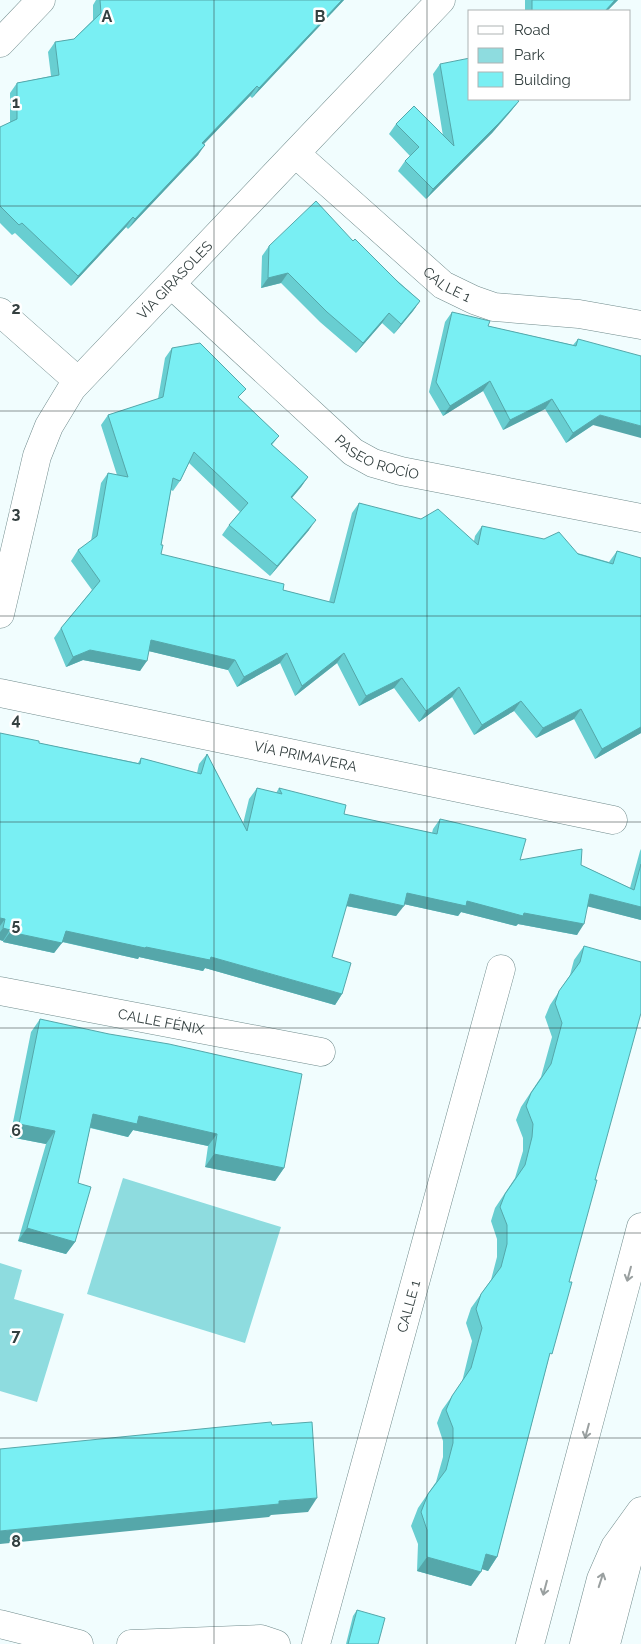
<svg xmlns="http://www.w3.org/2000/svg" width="641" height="1644" font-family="Raleway,sans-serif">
<rect width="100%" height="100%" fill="#f1fdfe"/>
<!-- green -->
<g fill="#8edcdf">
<polygon points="123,1178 281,1227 245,1343 87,1294"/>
<polygon points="0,1263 22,1270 14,1299 64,1314 37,1402 0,1391"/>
</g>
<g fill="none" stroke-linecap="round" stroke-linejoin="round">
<!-- minor casing -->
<g stroke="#708b8c" stroke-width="29">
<g id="minor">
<polyline points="0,43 41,0"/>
<path id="s1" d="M296,154l147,131 31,15 20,7 85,7 62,11"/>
<path id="s2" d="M171,284l182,168 20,11 28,8 240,47"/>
<polyline points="0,312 78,381"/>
<path id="s3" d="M0,614l37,-158 12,-30 23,-38 369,-388"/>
<path id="s4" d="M0,693l613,127"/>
<path id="s5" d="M0,991l321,61"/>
<polyline points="0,1624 79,1644"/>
<polyline points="131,1644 261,1639 276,1644"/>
<path id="s6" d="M316,1644l185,-675"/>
</g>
</g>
<!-- tertiary casing -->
<g stroke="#708b8c" stroke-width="29">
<g id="tertiary">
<polyline points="530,1644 641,1227"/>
<polyline points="584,1644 601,1579 615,1547 641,1511"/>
<polyline points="606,1644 634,1537"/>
</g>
</g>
<!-- minor -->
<use href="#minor" stroke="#fff" stroke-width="28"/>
<!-- tertiary -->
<use href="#tertiary" stroke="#fff" stroke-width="28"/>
</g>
<!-- wall -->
<g fill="#68ced1">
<polygon points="96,0 344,0 252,98 250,96 204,144 198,155 128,229 126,227 71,286 15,233 12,235 0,223 0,127 10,123 10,93 17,83 51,76 48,52 55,42 74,39 93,20 93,5"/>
<polygon points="525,0 618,0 607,11 525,11"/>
<polygon points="440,64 519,101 511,111 492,133 426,199 398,171 405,161 410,156 389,134 396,124 443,136 433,74"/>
<polygon points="353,241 420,301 413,311 394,334 382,323 356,353 320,322 281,283 261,288 262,256 269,246"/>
<polygon points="452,312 488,326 573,345 578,339 593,425 566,443 545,409 503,430 483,391 443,416 429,392 445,322"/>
<polygon points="172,348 240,399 279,436 272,445 308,477 301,487 292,498 309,530 270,576 222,535 229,525 240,512 189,463 180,481 173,491 171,490 161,545 161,554 283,590 329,602 352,513 359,503 474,541 475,536 482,526 609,562 617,551 641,558 641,733 595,759 574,719 536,738 514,711 474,735 452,697 419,722 394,688 359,706 337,663 295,696 280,663 237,687 228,670 149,651 140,671 83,660 66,667 54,638 61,628 92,590 71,561 78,550 91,541 101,483 108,473 117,475 101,425 108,415 158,399 165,358"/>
<polygon points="0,733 39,743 138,763 141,758 197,773 199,764 207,754 243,824 249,799 257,788 276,793 279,788 344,814 432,833 433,829 440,819 520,860 581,865 630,888 640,851 641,849 641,920 588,906 577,935 518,924 516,926 461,912 458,916 404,904 396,916 346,906 332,957 342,994 335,1005 205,968 203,971 139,957 138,959 62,942 54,953 3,942 3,941 0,940"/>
<polygon points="584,946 595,1180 497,1557 488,1571 482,1569 471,1586 417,1571 418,1544 411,1526 418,1508 436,1482 443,1457 443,1441 437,1423 442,1410 462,1382 472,1341 466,1323 471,1308 491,1280 497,1257 497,1239 491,1221 495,1208 515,1178 523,1151 523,1138 516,1120 521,1107 541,1077 552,1037 545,1017 550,1005 570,975 574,960"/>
<polygon points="40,1019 284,1168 275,1181 205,1167 208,1146 133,1130 128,1137 90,1128 78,1183 75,1242 66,1254 18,1241 46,1144 10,1137 31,1032"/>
<polygon points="357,1610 378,1644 346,1644 353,1616"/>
</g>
<!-- shaded-wall -->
<g fill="#55a7aa">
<polygon points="342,0 344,0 252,98 259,88"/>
<polygon points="615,0 618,0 607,11 605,11"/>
<polygon points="257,86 250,96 195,153 202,143"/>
<polygon points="519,101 511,111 492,133 426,199 433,189"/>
<polygon points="205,145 198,155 128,229 135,219"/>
<polygon points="133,217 126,227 71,286 78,276"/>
<polygon points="288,273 281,283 261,288 268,278"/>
<polygon points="420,301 413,311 394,334 401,324"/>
<polygon points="389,313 382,323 356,353 363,343"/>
<polygon points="490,381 483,391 443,416 450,406"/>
<polygon points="552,399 545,409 503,430 510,420"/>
<polygon points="600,415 641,426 641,438 593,425 566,443 573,433"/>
<polygon points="308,477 301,487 284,507 291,497"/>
<polygon points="316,520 309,530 270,576 277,566"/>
<polygon points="151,640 235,660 228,670 144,650"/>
<polygon points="90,650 147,661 140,671 83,660 66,667 73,657"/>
<polygon points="287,653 280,663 237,687 244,677"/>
<polygon points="344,653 337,663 295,696 302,686"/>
<polygon points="402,678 394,688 359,706 366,696"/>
<polygon points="459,687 452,697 419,722 426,711"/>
<polygon points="521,701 514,711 474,735 482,725"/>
<polygon points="581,709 574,719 536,738 543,728"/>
<polygon points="641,727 641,733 595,759 602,749"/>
<polygon points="407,893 467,901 584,924 577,935 518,924 516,926 461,912 458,916 399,903"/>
<polygon points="350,894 404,906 396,916 342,905"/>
<polygon points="590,894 641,907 641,920 582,905"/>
<polygon points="0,918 5,919 0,926"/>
<polygon points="3,928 10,930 3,941 0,940 0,932"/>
<polygon points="66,931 146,947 211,957 342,994 335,1005 205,968 203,971 139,957 138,959 59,941"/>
<polygon points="10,932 62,943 54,953 3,942"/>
<polygon points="93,1114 139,1116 217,1134 208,1146 133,1130 128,1137 84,1126"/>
<polygon points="19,1124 55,1131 46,1144 10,1137"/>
<polygon points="214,1154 284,1168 275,1181 205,1167"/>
<polygon points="27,1228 75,1242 66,1254 18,1241"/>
<polygon points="317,1498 308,1512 271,1515 269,1517 0,1544 0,1531 279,1501"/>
<polygon points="486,1554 497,1557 488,1571 476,1567"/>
<polygon points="427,1557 481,1572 471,1586 417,1571"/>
</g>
<!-- building -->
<g fill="#79eff3" stroke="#55a7aa">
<polygon points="100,0 342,0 259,88 257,86 202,143 205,145 135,219 133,217 78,276 22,223 19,225 0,206 0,127 17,119 17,83 59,75 55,42 74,39 101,13"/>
<polygon points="532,0 615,0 605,11 532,11"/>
<polygon points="470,58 470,99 516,99 519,101 499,123 433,189 405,161 419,147 396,124 414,106 454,146 440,64"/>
<polygon points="316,201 353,241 355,239 399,283 420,301 401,324 389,313 363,343 327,312 288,273 268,278 269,246"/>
<polygon points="452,312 490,321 488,326 576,346 578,339 641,356 641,426 600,415 573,433 552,399 510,420 490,381 450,406 436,382"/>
<polygon points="200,343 246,389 238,397 279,436 271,444 308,477 291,497 316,520 277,566 229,525 248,503 194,452 180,481 173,478 161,545 163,545 161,554 284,584 283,590 334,603 359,503 421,519 438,509 478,545 482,526 544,539 559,532 578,554 613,564 617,551 641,558 641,727 602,749 581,709 543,728 521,701 482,725 459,687 426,711 402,678 366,696 344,653 302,686 287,653 244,677 235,660 151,640 147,661 90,650 73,657 61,628 100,581 78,550 97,536 108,473 128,477 108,415 163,397 172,348"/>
<polygon points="0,733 39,741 39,743 140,764 141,758 201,774 207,754 247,831 257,788 282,794 279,788 346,805 344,814 437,834 440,819 526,839 520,860 582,849 581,865 634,890 641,864 641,907 590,894 584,924 524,913 523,916 467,901 466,906 407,893 404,906 350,894 332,957 351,963 342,994 211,957 210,960 146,947 145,948 66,931 62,943 10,932 10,930 3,928 5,919 0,918"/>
<polygon points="584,946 641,962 641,1013 595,1180 597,1180 569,1282 572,1282 552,1354 550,1353 497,1557 486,1554 481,1572 427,1557 427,1530 421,1512 428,1494 446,1470 453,1443 453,1428 446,1410 452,1396 471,1368 482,1328 476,1309 481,1294 501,1267 507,1244 507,1225 500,1207 505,1194 525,1165 532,1137 533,1124 526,1106 531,1093 551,1064 562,1023 555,1003 559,991 580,962"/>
<polygon points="40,1019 109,1034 169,1044 302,1074 284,1168 214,1154 217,1134 139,1116 137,1124 93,1114 78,1183 91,1187 75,1242 27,1228 55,1131 19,1124"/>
<polygon points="271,1422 272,1425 312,1422 317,1498 279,1501 279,1504 0,1531 0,1449"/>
<polygon points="357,1610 385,1618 378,1644 348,1644"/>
</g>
<!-- one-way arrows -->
<defs><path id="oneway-shaft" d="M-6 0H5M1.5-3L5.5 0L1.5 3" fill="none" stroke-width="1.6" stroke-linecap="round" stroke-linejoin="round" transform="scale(1.25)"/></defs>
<g stroke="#9aa0a0">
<use href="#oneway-shaft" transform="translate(629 1274) rotate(105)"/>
<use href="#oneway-shaft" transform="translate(587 1431) rotate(105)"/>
<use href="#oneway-shaft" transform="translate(601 1580) rotate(-72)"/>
<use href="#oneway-shaft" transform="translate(545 1588) rotate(105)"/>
</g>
<!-- grid -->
<path fill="none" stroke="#344040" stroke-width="1" stroke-opacity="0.55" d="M214,0v1644M427,0v1644M0,206h641M0,411h641M0,616h641M0,822h641M0,1028h641M0,1233h641M0,1438h641"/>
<g text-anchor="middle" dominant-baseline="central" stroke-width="5" stroke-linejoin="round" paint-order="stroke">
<!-- street labels -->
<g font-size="14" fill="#344040" stroke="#fff">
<text stroke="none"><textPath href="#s3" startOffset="388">VÍA GIRASOLES</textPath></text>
<text stroke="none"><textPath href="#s1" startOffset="200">CALLE 1</textPath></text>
<text stroke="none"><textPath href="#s2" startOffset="272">PASEO ROCÍO</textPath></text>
<text stroke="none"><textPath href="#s4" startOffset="312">VÍA PRIMAVERA</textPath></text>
<text stroke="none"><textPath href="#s5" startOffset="164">CALLE FÉNIX</textPath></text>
<text stroke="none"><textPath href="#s6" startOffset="350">CALLE 1</textPath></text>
</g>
</g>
<g font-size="16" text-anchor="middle" font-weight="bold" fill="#344040" stroke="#fff" stroke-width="5" stroke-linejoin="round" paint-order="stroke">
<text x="107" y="22">A</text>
<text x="320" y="22">B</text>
<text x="16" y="108">1</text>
<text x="16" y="314">2</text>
<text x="16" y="519">3</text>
<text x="16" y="725">4</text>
<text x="16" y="930">5</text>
<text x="16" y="1136">6</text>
<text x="16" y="1341">7</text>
<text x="16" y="1547">8</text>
</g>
<!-- legend -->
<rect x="468" y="10" width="162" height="90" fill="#ffffff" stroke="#aeb3b3"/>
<rect x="478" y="26" width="25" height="8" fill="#ffffff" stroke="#aeb3b3"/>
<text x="514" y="35" font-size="15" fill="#344040">Road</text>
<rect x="478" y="48" width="25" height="15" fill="#8edcdf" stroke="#aeb3b3"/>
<text x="514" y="60" font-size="15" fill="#344040">Park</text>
<rect x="478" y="72" width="25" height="15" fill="#79eff3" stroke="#aeb3b3"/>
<text x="514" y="85" font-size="15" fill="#344040">Building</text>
</svg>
